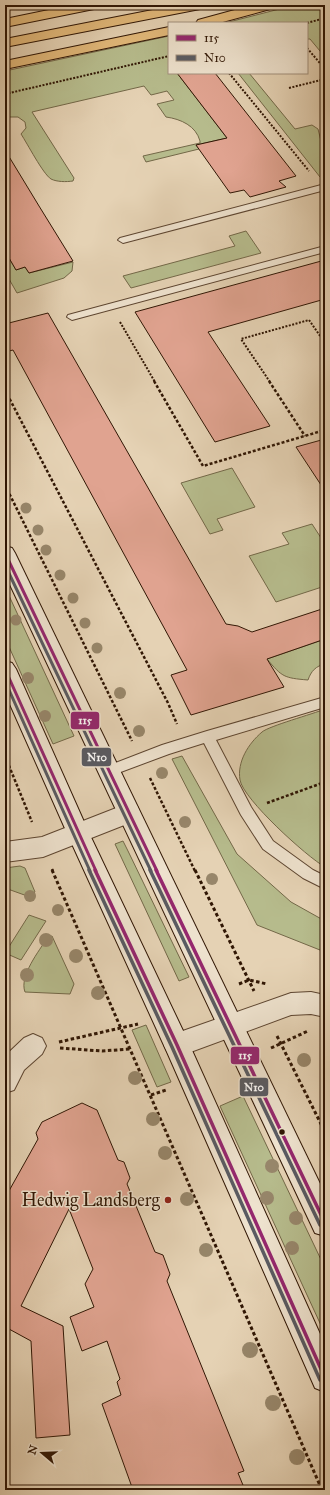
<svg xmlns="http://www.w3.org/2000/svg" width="330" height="1495" font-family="'IM FELL Great Primer',serif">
<rect width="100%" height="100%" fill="#e5d2b4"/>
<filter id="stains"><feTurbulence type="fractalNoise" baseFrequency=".005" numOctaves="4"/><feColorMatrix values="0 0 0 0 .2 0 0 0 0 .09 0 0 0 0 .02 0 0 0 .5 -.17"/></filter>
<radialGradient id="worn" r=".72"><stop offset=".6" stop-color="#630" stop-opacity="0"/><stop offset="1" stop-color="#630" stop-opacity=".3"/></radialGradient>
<!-- green -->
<g fill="#b6bb8c" stroke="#736848">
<polygon points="295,5 325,5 325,57 310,39 307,39 307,23 225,23"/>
<path d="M169,36v37h8l50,65 -31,7 3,4 -53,13 -3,-6 57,-13v-2c-4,-15 -19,-22 -34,-24l-9,-13 17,-4 -7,-9 -16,4 -7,-9 -112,26 42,66 -1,3c-7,1 -16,1 -22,-2 -8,-5 -24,-36 -30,-45l5,-6 -1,-6 -7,-5h-13v-46z"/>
<polygon points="238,73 249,73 295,129 312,125 318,129 321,141 325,147 325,177 320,177"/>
<polygon points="246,231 261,253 131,288 123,276 235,246 229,236"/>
<polygon points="5,251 16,270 25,267 29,273 73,262 72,271 64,278 17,293 5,272"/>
<polygon points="232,468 255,507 217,519 223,530 210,534 181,483"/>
<polygon points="312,524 325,544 325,586 276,602 249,556 289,544 282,533"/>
<polygon points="5,587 74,736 53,744 5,638"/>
<path d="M325,639v25c-9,2 -14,7 -17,16 -24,-2 -26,-3 -41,-21z"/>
<path d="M325,709v158c-18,-10 -82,-68 -85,-87 -3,-18 8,-36 22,-48 7,-6 51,-18 63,-23z"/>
<polygon points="182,756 237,854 291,902 325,921 325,952 257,925 172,759"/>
<polygon points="123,841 128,851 189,977 179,981 115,844"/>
<polygon points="20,866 25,868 35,892 30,897 5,888 5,868"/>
<polygon points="29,915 46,921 21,960 5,953"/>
<path d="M52,936l22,48 -4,10 -45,-2c-6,-16 14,-41 23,-55z"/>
<polygon points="146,1025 171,1082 157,1087 132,1030"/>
<polygon points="243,1096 325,1268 325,1334 220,1106"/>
</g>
<!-- building -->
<g fill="#e0a390" stroke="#301604">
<polygon points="177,73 215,73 296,176 279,181 286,187 250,197 244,190 230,193 196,145 227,138"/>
<polygon points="5,150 39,206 73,261 29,273 25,267 16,270 5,251"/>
<polygon points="325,260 325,299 208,332 270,426 215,442 135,312"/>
<polygon points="48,313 226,624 238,626 252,632 325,608 325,639 267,659 284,687 191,715 171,675 187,670 13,350 5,352 5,324"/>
<polygon points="325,439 325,491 296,447"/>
<polygon points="82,1103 97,1110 118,1160 124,1162 130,1178 127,1184 155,1252 163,1255 170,1274 167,1281 244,1471 238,1473 245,1490 133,1490 102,1404 121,1395 117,1382 120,1379 107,1341 82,1351 70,1317 94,1307 85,1284 93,1269 69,1209 21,1306 63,1326 70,1435 36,1438 31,1341 9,1329 5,1338 5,1198 38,1139 36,1133 42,1122"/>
</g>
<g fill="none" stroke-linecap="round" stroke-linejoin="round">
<!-- service casing -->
<g stroke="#5d4530" stroke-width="2">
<g id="service">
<polygon points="325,184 325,190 123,243 118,240 120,238"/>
<polygon points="325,246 325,252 72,320 67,317 68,315"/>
<polygon points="325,697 325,707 216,740 251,807 273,841 313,870 325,876 325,889 303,878 263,849 241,815 204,743 169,754 110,776 105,775 103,771 105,767 162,745 207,731"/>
</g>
</g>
<!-- minor casing -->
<g stroke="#5d4530" stroke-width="2">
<g id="minor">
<polygon points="129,803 137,806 140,813 137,820 43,857 5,862 5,842 42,837"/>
<polygon points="311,992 325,995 325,1017 311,1014 291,1015 177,1057 168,1053 164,1045 168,1037 177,1033 291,993"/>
<polygon points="33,1034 42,1038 46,1046 42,1054 24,1070 14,1090 5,1093 5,1056 24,1038"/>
</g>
</g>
<!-- secondary casing -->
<g stroke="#301604" stroke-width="2">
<g id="secondary">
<polygon points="5,546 12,548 15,553 325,1194 325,1236 315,1233 5,574"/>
<polygon points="5,661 12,663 16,669 89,833 186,1037 325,1345 325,1392 315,1388 167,1052 67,833 5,693"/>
</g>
</g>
<!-- motorway casing -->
<g stroke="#301604" stroke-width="2">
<g id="motorway">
<polygon points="73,5 101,5 99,8 94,9 5,27 5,19"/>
<polygon points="178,5 207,5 205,8 200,9 5,47 5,39"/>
<polygon points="253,5 276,5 274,8 219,23 196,23 198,20"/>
<polygon points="169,27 169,35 5,69 5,61"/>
</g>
</g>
<!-- path-far2 -->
<g stroke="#301604" stroke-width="2" stroke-dasharray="2 1.5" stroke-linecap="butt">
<polyline points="307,23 325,18"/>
<polyline points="307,48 325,69"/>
<polyline points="229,73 309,171"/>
<polyline points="289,88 325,79"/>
<polyline points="5,94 169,56"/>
<polyline points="120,322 155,382"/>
<polyline points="270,382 241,339 309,320 325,343"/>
</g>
<!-- path-far1 -->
<g stroke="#301604" stroke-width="2.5" stroke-dasharray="3 2" stroke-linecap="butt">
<polyline points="154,381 203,466 325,430"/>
<polyline points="269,381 305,436"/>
<polyline points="5,390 168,703 177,724"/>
<polyline points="5,485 132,741"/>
<polyline points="5,756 32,822"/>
<polyline points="150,778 195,871"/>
<polyline points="267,803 325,782"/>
<polyline points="52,869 53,871"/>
</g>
<!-- path -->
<g stroke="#301604" stroke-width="3" stroke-dasharray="3.5 2.5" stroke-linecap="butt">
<polyline points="52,870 322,1490"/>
<polyline points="195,870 254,991"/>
<polyline points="239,984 249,980 267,984"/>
<polyline points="277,1036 325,1132"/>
<polyline points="59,1042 138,1024"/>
<polyline points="60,1048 102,1051 131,1049"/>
<polyline points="271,1048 308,1031"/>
<polyline points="151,1095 166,1090"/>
</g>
<!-- service -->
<use href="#service" fill="#eee2ce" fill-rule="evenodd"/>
<!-- minor -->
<use href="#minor" fill="#eee2ce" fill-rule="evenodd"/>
<!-- secondary -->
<use href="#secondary" fill="#eee2ce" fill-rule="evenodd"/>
<!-- motorway -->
<use href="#motorway" fill="#e2b97a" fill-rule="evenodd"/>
<!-- bus-1-far1 casing -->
<g stroke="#eee2ce" stroke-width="6">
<g id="bus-1-far1">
<polyline points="5,553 157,871"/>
<polyline points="5,669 96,871"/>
</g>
</g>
<!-- bus-1 casing -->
<g stroke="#eee2ce" stroke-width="6">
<g id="bus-1">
<polyline points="95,870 177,1045 325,1378"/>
<polyline points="156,870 325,1223"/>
</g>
</g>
<!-- bus-2-far1 casing -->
<g stroke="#eee2ce" stroke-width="6">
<g id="bus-2-far1">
<polyline points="5,565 151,871"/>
<polyline points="5,681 90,871"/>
</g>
</g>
<!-- bus-2 casing -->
<g stroke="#eee2ce" stroke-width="6">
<g id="bus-2">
<polyline points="89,870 172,1047 320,1380"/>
<polyline points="150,870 320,1225"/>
</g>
</g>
<!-- bus-1-far1 -->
<use href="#bus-1-far1" stroke="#95276e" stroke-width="3"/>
<!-- bus-1 -->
<use href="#bus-1" stroke="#95276e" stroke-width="3.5"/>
<!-- bus-2-far1 -->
<use href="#bus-2-far1" stroke="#595b62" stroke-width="3"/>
<!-- bus-2 -->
<use href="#bus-2" stroke="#595b62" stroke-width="3.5"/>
</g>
<!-- trees -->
<g fill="#97866a">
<circle cx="26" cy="508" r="5.5"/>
<circle cx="38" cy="530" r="5.5"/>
<circle cx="46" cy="550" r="5.5"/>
<circle cx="60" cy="575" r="5.5"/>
<circle cx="73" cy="598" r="5.5"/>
<circle cx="16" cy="620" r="5.5"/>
<circle cx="85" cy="623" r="5.5"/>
<circle cx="97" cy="648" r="5.5"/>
<circle cx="28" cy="678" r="6"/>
<circle cx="120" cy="693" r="6"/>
<circle cx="45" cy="716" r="6"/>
<circle cx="139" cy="731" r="6"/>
<circle cx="162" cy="773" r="6"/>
<circle cx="185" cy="822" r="6"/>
<circle cx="212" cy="879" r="6"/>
<circle cx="30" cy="896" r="6"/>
<circle cx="58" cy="910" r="6"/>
<circle cx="46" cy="940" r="7"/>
<circle cx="76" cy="956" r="7"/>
<circle cx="27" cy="975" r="7"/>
<circle cx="98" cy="993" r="7"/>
<circle cx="304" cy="1060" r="7"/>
<circle cx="135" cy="1078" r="7"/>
<circle cx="153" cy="1119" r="7"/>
<circle cx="165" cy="1153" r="7"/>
<circle cx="272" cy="1166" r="7"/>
<circle cx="267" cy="1198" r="7"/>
<circle cx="187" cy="1199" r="7"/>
<circle cx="296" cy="1218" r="7"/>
<circle cx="292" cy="1248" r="7"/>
<circle cx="206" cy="1250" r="7"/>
<circle cx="250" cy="1350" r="8"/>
<circle cx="273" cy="1403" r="8"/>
<circle cx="297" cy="1457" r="8"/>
</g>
<!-- markers -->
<circle fill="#301604" stroke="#eee2ce" stroke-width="1.5" cx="282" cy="1132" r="3.5"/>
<circle fill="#8f2418" stroke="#eee2ce" stroke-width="1.5" cx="168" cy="1200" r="4"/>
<g text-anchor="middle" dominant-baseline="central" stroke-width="3" stroke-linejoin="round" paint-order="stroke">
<!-- near-poi labels -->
<g font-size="18" fill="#301604" stroke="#eee2ce" text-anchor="end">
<text x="160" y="1200">Hedwig Landsberg</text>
</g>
</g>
<g stroke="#eee2ce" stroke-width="1.5">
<rect x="70" y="711" width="30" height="19" rx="4" fill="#95276e"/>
<rect x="81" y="747" width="31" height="20" rx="4" fill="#595b62"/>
<rect x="230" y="1046" width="30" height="19" rx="4" fill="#95276e"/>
<rect x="239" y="1077" width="30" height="20" rx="4" fill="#595b62"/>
</g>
<g font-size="11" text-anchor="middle" font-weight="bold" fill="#fff">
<text x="85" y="724">115</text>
<text x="97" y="761">N10</text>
<text x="245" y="1059">115</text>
<text x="254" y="1091">N10</text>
</g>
<!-- margin -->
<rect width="330" height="1495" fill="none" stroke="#e5d2b4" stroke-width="20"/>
<rect x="6" y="6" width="318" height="1483" fill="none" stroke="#301604" stroke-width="2"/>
<rect x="10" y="10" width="310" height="1475" fill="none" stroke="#301604"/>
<!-- legend -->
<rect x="168" y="22" width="140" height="52" fill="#eee2ce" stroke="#a2907d"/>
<rect x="176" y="35" width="20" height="6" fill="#95276e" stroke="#a2907d"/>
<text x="204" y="42" font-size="12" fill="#301604">115</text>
<rect x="176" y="55" width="20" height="6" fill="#595b62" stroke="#a2907d"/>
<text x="204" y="62" font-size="12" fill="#301604">N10</text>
<!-- north arrow -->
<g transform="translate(42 1453) rotate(289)" stroke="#eee2ce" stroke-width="3" paint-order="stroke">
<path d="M0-3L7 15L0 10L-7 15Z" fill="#301604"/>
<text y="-6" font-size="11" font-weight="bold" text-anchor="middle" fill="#301604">N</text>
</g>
<rect width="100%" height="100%" filter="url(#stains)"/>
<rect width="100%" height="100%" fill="url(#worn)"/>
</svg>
